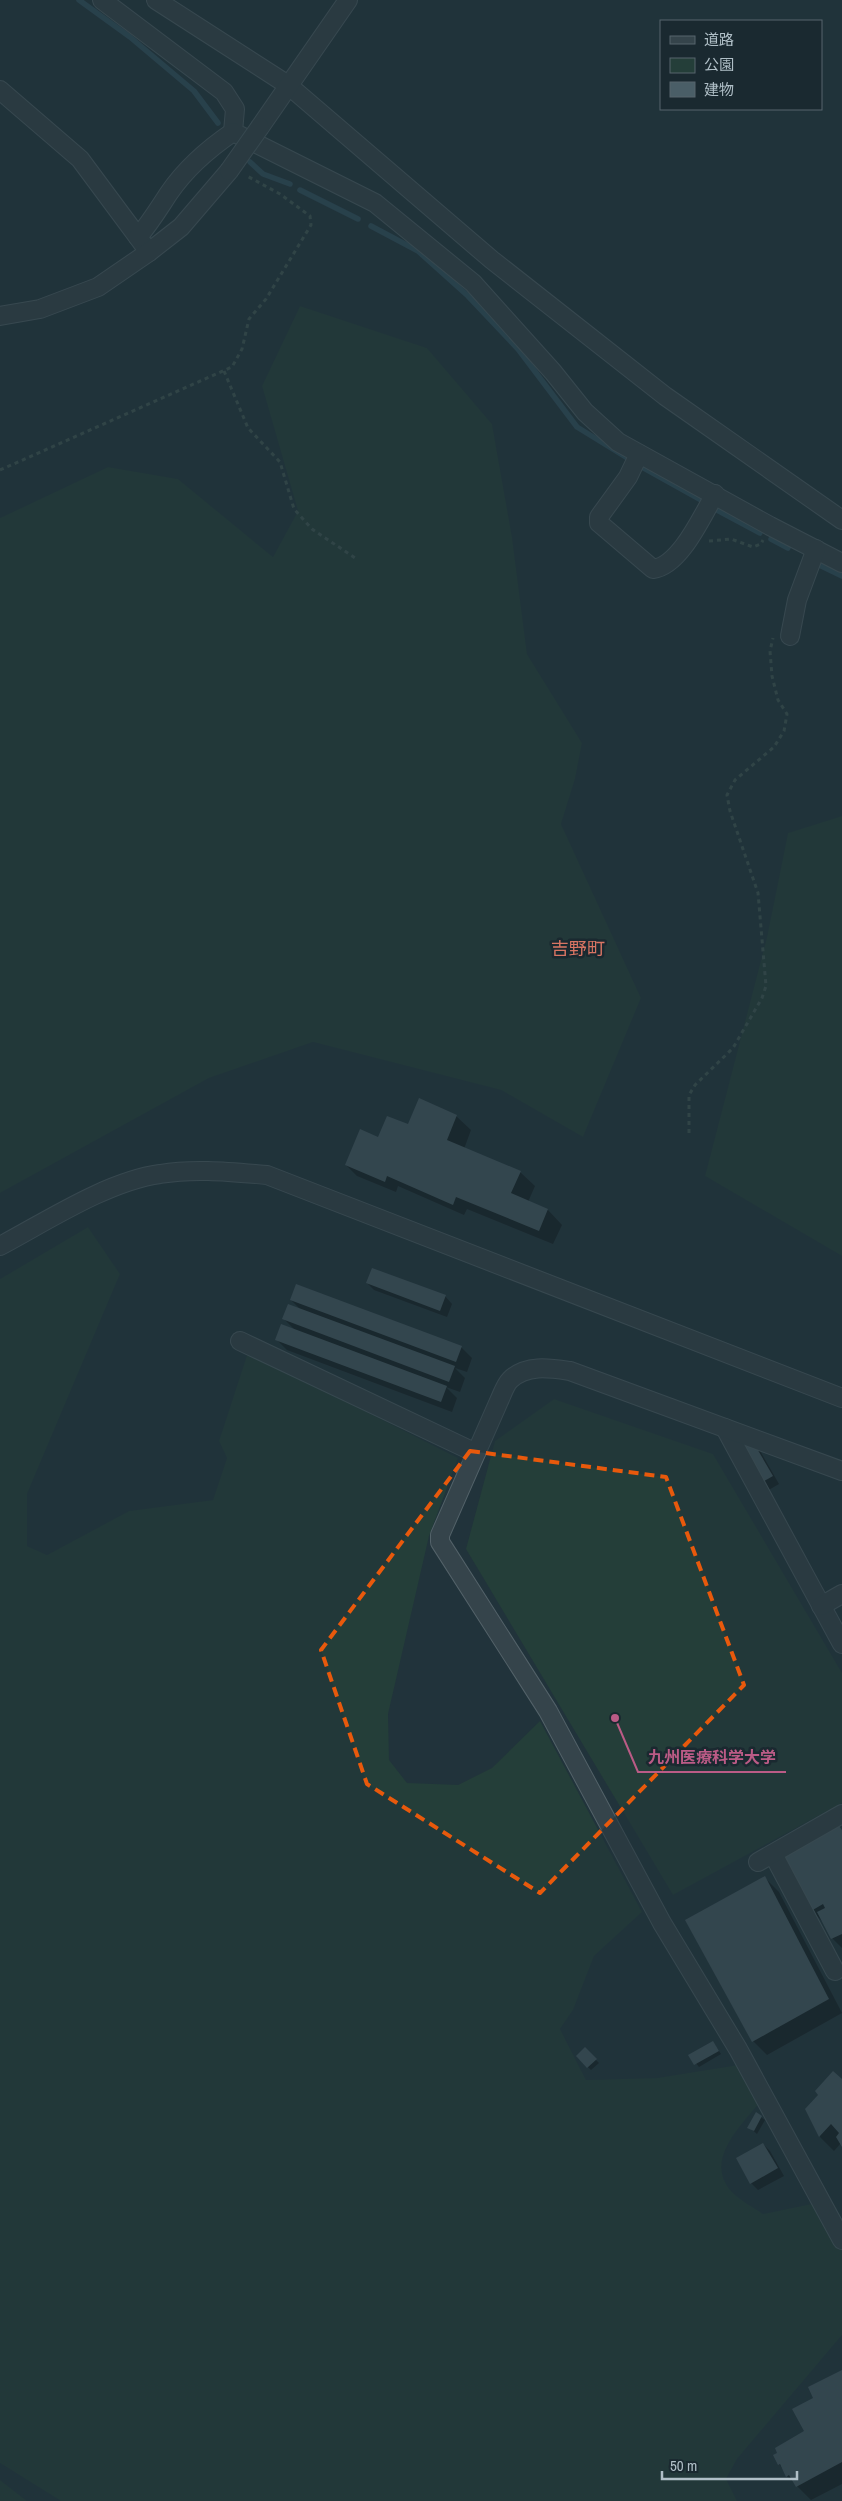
<svg xmlns="http://www.w3.org/2000/svg" width="842" height="2501" font-family="'Archivo Narrow','Noto Sans JP',sans-serif">
<rect width="100%" height="100%" fill="#21333b"/>
<!-- green -->
<g fill="#243e39">
<polygon points="300,306 427,348 492,424 512,537 527,654 582,743 575,779 561,824 641,998 583,1137 501,1090 313,1042 209,1078 0,1193 0,518 108,467 178,479 273,557 298,511 262,386"/>
<polygon points="842,816 842,1256 705,1176 767,937 788,833"/>
<path d="M88,1227l32,47 -93,220v52l20,9 82,-44 84,-11 14,-42 -8,-17 29,-89 210,106 -29,78 -41,178 1,46 18,23 51,2 34,-17 48,-47 102,191 -48,44 -21,54 -13,19 26,51 71,-2 81,-13 22,37c-19,24 -57,59 -28,90 8,8 21,15 31,22l53,-11 26,46v86l-105,124 -11,20 11,22h-676l-61,-38v-1184z"/>
<polygon points="554,1399 713,1454 842,1673 842,1803 673,1895 466,1549 495,1441"/>
<polygon points="0,2480 27,2501 0,2501"/>
</g>
<!-- shadow -->
<g fill="#0007">
<polygon points="456,1116 471,1130 464,1149 520,1172 535,1186 528,1202 548,1210 562,1225 553,1244 467,1209 464,1215 398,1186 396,1192 357,1176 346,1165 379,1139 408,1125"/>
<polygon points="367,1283 445,1296 452,1304 447,1317 374,1290"/>
<polygon points="291,1300 461,1347 472,1358 467,1372 455,1368 465,1378 460,1392 446,1387 457,1398 452,1412 287,1350 276,1339 295,1330 284,1319 301,1310"/>
<polygon points="740,1449 759,1449 779,1484 767,1491"/>
<polygon points="836,1824 842,1830 842,1948 833,1939 823,1922 812,1911"/>
<polygon points="764,1877 779,1892 842,2013 767,2055 753,2041"/>
<polygon points="713,2042 721,2054 699,2067 690,2056"/>
<polygon points="585,2049 599,2063 591,2070 577,2057"/>
<polygon points="842,2081 842,2145 841,2143 834,2151 820,2137 806,2109"/>
<polygon points="756,2114 765,2120 757,2134 749,2127"/>
<polygon points="763,2144 770,2151 784,2176 758,2190 751,2183"/>
<polygon points="842,2371 842,2484 811,2500 797,2486 792,2478 790,2479 787,2476 774,2456 806,2431 815,2399"/>
</g>
<g fill="none" stroke-linecap="round" stroke-linejoin="round">
<!-- stream -->
<g stroke="#325261" stroke-width="5.5">
<polyline points="79,0 130,37 194,91 218,123"/>
<polyline points="250,162 263,174 290,184"/>
<polyline points="300,190 358,219"/>
<polyline points="371,226 418,251 468,296 518,349 577,427 629,459"/>
<polyline points="642,467 703,501"/>
<polyline points="717,510 760,533"/>
<polyline points="771,539 788,548"/>
<polyline points="815,563 842,576"/>
</g>
</g>
<!-- building -->
<g fill="#4a5e67">
<polygon points="419,1098 457,1115 447,1140 521,1171 511,1193 548,1209 539,1231 456,1197 453,1205 387,1176 385,1182 345,1165 360,1129 378,1137 387,1116 408,1124"/>
<polygon points="372,1268 446,1295 440,1311 366,1283"/>
<polygon points="296,1284 462,1346 456,1362 290,1300"/>
<polygon points="288,1304 455,1366 449,1382 282,1319"/>
<polygon points="281,1324 447,1386 441,1402 275,1340"/>
<polygon points="752,1440 773,1476 759,1484 738,1449"/>
<polygon points="836,1822 842,1830 842,1934 831,1939 817,1912 825,1908 823,1904 811,1911 780,1853"/>
<polygon points="765,1876 829,1999 752,2042 685,1920"/>
<polygon points="713,2041 719,2051 694,2065 688,2055"/>
<polygon points="585,2047 597,2059 587,2068 576,2056"/>
<polygon points="833,2071 842,2079 842,2147 836,2137 839,2133 831,2124 819,2137 805,2109 818,2095 815,2091"/>
<polygon points="756,2112 762,2116 754,2131 747,2128"/>
<polygon points="763,2143 778,2168 750,2184 736,2158"/>
<polygon points="842,2370 842,2462 796,2487 789,2475 786,2477 780,2464 778,2465 773,2455 777,2453 775,2448 804,2431 792,2409 813,2398 808,2387"/>
</g>
<g fill="none" stroke-linecap="round" stroke-linejoin="round">
<!-- minor casing -->
<g stroke="#536269" stroke-width="20">
<g id="minor">
<polyline points="102,0 224,92 235,109 233,132 375,203 473,283 553,372 585,412 618,442 770,526 842,563"/>
<polyline points="156,0 288,85 492,260 665,396 842,520"/>
<polyline points="0,90 80,159 149,252"/>
<polyline points="260,127 348,0"/>
<path d="M138,237c12,-14 21,-29 31,-44 17,-25 39,-44 64,-61"/>
<polyline points="0,316 40,309 98,287 149,252 181,227 229,171"/>
<path d="M639,454l-11,23 -29,40v6l54,46c27,-3 49,-53 62,-75"/>
<polyline points="790,636 797,600 816,549"/>
<path d="M0,1246c47,-25 108,-65 160,-72 35,-6 71,-2 107,1l575,223"/>
<polyline points="240,1341 476,1453"/>
<polyline points="725,1428 842,1644"/>
<path d="M842,1471l-272,-100c-20,-3 -44,-7 -60,9 -5,5 -8,15 -11,21l-59,134v7l108,169 114,212 76,126 104,191"/>
<polyline points="821,1606 842,1594"/>
<polyline points="773,1854 835,1971"/>
<polyline points="758,1862 842,1814"/>
</g>
</g>
<!-- path -->
<g stroke="#435a56" stroke-width="3" stroke-dasharray="4 4" stroke-linecap="butt">
<polyline points="224,371 248,428 280,462 294,509 312,529 358,560"/>
<polyline points="0,470 232,367 242,349 249,319 266,299 311,225 310,216 280,194 247,176"/>
<polyline points="709,541 731,539 753,547 761,544 763,540"/>
<polyline points="689,1133 689,1095 695,1085 733,1048 762,998 766,986 758,893 730,811 727,795 735,780 774,747 784,731 787,714 778,700 772,676 770,651 773,638"/>
</g>
<!-- minor -->
<use href="#minor" stroke="#35444b" stroke-width="18"/>
<!-- minor-bridge casing -->
<g stroke="#536269" stroke-width="20" stroke-linecap="butt">
<polyline id="minor-bridge" points="229,171 260,127"/>
</g>
<!-- minor-bridge -->
<use href="#minor-bridge" stroke="#35444b" stroke-width="18"/>
</g>
<!-- marked area -->
<path d="M0 0H842V2501H0ZM470,1451l196,26 78,208 -204,208 -173,-109 -46,-134z" fill="#21333b" fill-opacity=".55" fill-rule="evenodd"/>
<path fill="none" stroke="#e8590c" stroke-width="4" stroke-dasharray="10 6" stroke-linejoin="round" d="M470,1451l196,26 78,208 -204,208 -173,-109 -46,-134z"/>
<g text-anchor="middle" dominant-baseline="central" stroke-width="5" stroke-linejoin="round" paint-order="stroke">
<!-- quarter labels -->
<g font-size="18" fill="#d97563" stroke="#1a2930">
<text x="578" y="948">吉野町</text>
</g>
</g>
<!-- callouts -->
<path fill="none" stroke="#bb5b86" stroke-width="2" d="M615 1718L638 1772H786"/>
<circle fill="#bb5b86" stroke="#1a2930" stroke-width="2" cx="615" cy="1718" r="5"/>
<g font-size="16" text-anchor="middle" font-weight="bold" fill="#bb5b86" stroke="#1a2930" stroke-width="5" stroke-linejoin="round" paint-order="stroke">
<text x="712" y="1763">九州医療科学大学</text>
</g>
<!-- legend -->
<rect x="660" y="20" width="162" height="90" fill="#1a2930" stroke="#56656c"/>
<rect x="670" y="36" width="25" height="8" fill="#35444b" stroke="#56656c"/>
<text x="704" y="45" font-size="15" fill="#b0bfc7">道路</text>
<rect x="670" y="58" width="25" height="15" fill="#243e39" stroke="#56656c"/>
<text x="704" y="70" font-size="15" fill="#b0bfc7">公園</text>
<rect x="670" y="82" width="25" height="15" fill="#4a5e67" stroke="#56656c"/>
<text x="704" y="95" font-size="15" fill="#b0bfc7">建物</text>
<!-- scale -->
<path d="M662 2471v8h135v-8" fill="none" stroke="#b0bfc7" stroke-width="2.5"/>
<text x="670" y="2471" font-size="15" fill="#b0bfc7" stroke="#1a2930" stroke-width="4" paint-order="stroke">50 m</text>
</svg>
